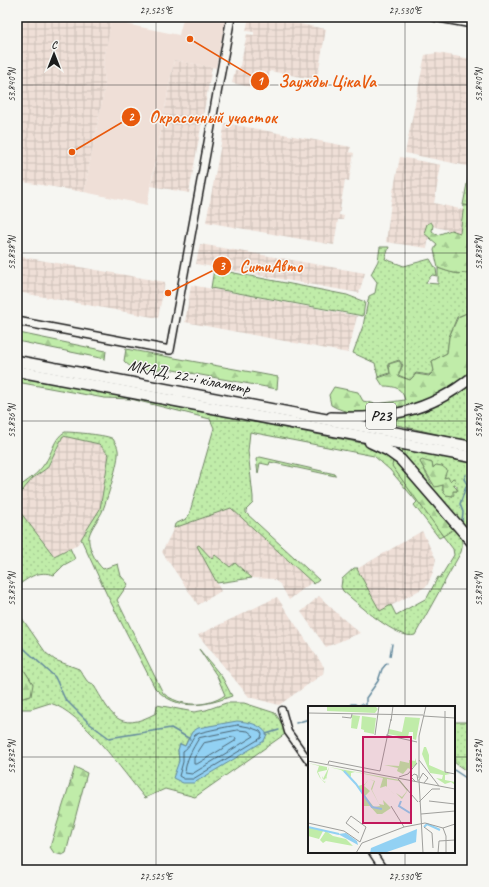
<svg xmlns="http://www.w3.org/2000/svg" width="489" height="887" font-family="Caveat,sans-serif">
<defs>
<pattern id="industrial-grid" width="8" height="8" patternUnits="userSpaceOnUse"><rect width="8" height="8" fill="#efdfd7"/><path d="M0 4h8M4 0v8" fill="none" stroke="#ccbfb8"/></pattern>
<pattern id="grass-dots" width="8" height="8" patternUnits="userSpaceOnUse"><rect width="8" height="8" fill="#c0eca9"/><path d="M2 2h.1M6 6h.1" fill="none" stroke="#a4ca91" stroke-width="1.8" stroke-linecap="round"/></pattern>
<pattern id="forest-firs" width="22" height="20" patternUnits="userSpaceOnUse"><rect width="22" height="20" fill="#c0eca9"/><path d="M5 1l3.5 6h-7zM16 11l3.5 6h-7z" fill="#a4ca91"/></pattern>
</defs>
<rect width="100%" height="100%" fill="#f6f6f2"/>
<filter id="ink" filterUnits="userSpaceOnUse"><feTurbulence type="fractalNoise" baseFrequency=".025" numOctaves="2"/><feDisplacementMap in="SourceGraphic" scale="8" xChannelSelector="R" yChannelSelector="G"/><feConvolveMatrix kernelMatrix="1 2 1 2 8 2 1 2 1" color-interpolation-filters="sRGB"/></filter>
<g filter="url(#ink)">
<!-- built -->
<polygon fill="#efdfd7" points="211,18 225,21 216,68 174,60 147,205 84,192 105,85 103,65 111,21 179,35 183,19"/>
<!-- industrial -->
<g fill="url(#industrial-grid)">
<polygon points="17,17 112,17 103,65 105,85 84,192 17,181"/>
<polygon points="249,17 263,17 326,29 317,80 270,71 266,90 232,83 235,70 239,70 247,34 254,35 254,32 246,31"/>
<polygon points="437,53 472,59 472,167 405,153 425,55"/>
<polygon points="174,60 212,67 189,193 151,186"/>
<polygon points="225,123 351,147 349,152 354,153 349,181 345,180 339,215 344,216 343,220 338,220 334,245 206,222"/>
<polygon points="400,157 441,165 434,203 464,210 460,233 431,226 427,248 386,242 391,202"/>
<polygon points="200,244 365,273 359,293 196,264"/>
<polygon points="17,256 165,282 158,318 17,292"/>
<polygon points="191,285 357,316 348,353 185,322"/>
<polygon points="63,436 99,444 109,455 100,509 78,544 54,556 17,508 17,497 33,478 47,468"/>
<polygon points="231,507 312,582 289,600 281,585 273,579 252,578 235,563 230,568 216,555 212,559 211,572 221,591 198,605 162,552 174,528"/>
<polygon points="422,531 436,559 433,572 427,586 380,612 357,569"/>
<polygon points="319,596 340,616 360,633 326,647 301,612"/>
<polygon points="277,597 324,667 323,674 279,705 249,697 198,635"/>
</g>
<!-- grass -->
<g fill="url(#grass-dots)" stroke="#6e8462" fill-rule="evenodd">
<polygon points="470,168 472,168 472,206 463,205"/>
<path d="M380,247h9l-4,12 19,7 26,-7 6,10 1,7 -5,-1 -7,8 13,1v-16c11,4 23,9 34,2v64l-5,-21 -10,4 -8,20 -2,16 -15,8 2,10 -5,4 -13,-2 -6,7 -12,-5 5,-10 -4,-5 -11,4 2,9 -12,4 -3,-14 -22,-10 10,-27 6,-30 6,-3 2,-11 -6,-8 7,-13z"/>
<polygon points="214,269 347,295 365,302 363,316 211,288"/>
<path d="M17,376l350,68 27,12 48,79 12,-7c7,7 10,14 7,24l-46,83c-17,6 -59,-33 -72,-44l-2,-4 1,-8 12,-11h4l-1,1 23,42 11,-6 5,10 31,-17 11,-21 2,1 14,-23 -1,-6 -10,-13 -4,2 -25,-33 3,-3 -27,-32 -16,-14 -124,-24 -2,19 5,46v6l-7,7v3l73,67 -5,4 -83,-76 -57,20 1,-4 11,-5 3,-4 25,-87 -4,-9 -79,-20 -27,-1 -87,-16z"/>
<polygon points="472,382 472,442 384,422 424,410"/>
<path d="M65,432c8,0 44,3 48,7 2,3 5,8 5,11 2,9 -12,53 -16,62 -4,8 -11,16 -13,24 -2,10 7,27 14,33l15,-5 3,12 7,8 -11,16 46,93c17,14 44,15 62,2l-8,-19 -18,-27 23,28 10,19c-27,10 -55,16 -77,-8l-48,-93 -26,-56 19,-30 9,-54 -10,-11 -36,-8 -16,32 -14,10 -16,19v-9c10,-7 21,-14 28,-25 7,-9 9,-26 20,-31z"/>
<path d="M396,447l76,16v14l-3,7 -1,7 4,1v10l-1,-1 -2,5 2,1 1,11 -3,-1v2l3,2v13zM420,461l12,2v5l6,-3 7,11 -1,2 13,8v5h-5l1,5 -7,-1 -3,-4v-6l-12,-2z"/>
<polygon points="260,457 335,474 335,476 270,462 269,465 260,463 258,474 256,459"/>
<path d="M17,508l37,48 16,-8 5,11 -11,6 -10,10c-16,-5 -24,2 -37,11z"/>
<polygon points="199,545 212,559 215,555 230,567 235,563 252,578 217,583 197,546"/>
<path d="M17,611l29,42 9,7 24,9 8,12 6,3c18,29 24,51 63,29l1,-8 37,7 12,-2 20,-7h18l31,10 9,14 1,7 -90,63 -30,-8 -20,9c-22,-26 -63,-86 -95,-95l-19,6h-14v-10h2l14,-15 -16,-25zM225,724l-46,37 -1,-11 3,-6 4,2 3,-7 17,-12z"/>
<polygon points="454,722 472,722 472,775 455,763"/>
</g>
<!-- forest -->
<g fill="url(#forest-firs)" stroke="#6e8462">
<path d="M464,205l8,1v64c-11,7 -23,2 -34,-2l-4,-18 3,-6 -13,-11 3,-9 4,-2 2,3 -1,6 5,4 14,-5 9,3z"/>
<path d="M467,313l5,21v39c-10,7 -21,14 -31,21 -29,16 -81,29 -110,11l-2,-10 5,-8 24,5 5,9 13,3 29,-4c-3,-12 -10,-14 -22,-14l-5,-8 12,-4 -1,-10 10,-3 3,4 -4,11 12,4 6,-6 13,2 5,-5 -2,-10 15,-8 2,-16 9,-20z"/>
<polygon points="19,333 106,351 105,359 17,341 17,334"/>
<path d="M126,349l152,28 -1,12 -109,-20c-17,-1 -30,7 -44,-8z"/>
<polygon points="394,456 454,529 443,536 392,466"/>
<polygon points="422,460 432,463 433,468 436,465 442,466 447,470 444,478 448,477 450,481 453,478 456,480 453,485 457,489 457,491 453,491 453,496 446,495 443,491 443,485 435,487 420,462"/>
<polygon points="17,659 33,684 31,696 19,699 17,699"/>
<polygon points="75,767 87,773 66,853 62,855 54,853 50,847"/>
</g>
<!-- water -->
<path fill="#92d1f3" stroke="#63899d" d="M237,721c12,1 23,3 30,13l-3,7 -70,42h-11l-10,-5 6,-17 -1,-11 2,-6 5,2 7,-14 6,-4z"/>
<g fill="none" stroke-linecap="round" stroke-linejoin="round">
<!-- shore -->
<g stroke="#4b6472" stroke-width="1">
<path d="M238,725l11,2 11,4 2,3 -1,4 -68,41h-9l-5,-3 4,-14v-11c7,-4 7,-10 12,-16 3,-3 36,-9 43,-10z"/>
<path d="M238,730l10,1 6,5 -62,38 -7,-1c1,-14 7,-23 14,-35z"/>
<polygon points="234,737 236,738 235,741 197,764 194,764 194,758 204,743"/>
</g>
<!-- stream -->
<g stroke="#63899d" stroke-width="1.5">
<polyline points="469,429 472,422"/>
<polyline points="462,521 463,512 460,504 467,484 464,479 466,475"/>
<polyline points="17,642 55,677 65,699 90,724 109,738 171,728 190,739"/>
<polyline points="390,656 392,644"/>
<polyline points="351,704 355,704 358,706 362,704 365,706"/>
<polyline points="366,707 366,698 378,681 382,669 387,663"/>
<polyline points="296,723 309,719"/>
<polyline points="266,734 279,730"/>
<polyline points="454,770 472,782"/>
</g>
<!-- minor casing -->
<g stroke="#1c1c1c" stroke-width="9">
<g id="minor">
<polyline points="282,710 288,732 309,761"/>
<polyline points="372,852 384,870"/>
</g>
</g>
<!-- tertiary casing -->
<g stroke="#1c1c1c" stroke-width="10">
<g id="tertiary">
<polyline points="434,17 472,24"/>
<polyline points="17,321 170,350 231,17"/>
</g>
</g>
<!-- primary casing -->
<g stroke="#1c1c1c" stroke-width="12">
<path id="primary" d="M331,417c55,2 97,-4 141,-40"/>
</g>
<!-- trunk casing -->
<g stroke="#1c1c1c" stroke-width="13">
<g id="trunk">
<polyline points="17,361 472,447"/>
<polyline points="17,371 472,457"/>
<polyline points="370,442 387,450 401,460 472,542"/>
</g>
</g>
<!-- minor -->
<use href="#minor" stroke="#f6f6f2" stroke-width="6"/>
<!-- tertiary -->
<use href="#tertiary" stroke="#f6f6f2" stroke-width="7"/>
<!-- primary -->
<use href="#primary" stroke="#f6f6f2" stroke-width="9"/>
<!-- trunk -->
<use href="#trunk" stroke="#f6f6f2" stroke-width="10"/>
</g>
</g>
<!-- ticks -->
<path fill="none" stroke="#1c1c1c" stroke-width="1" stroke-opacity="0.45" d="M156,17v853M405,17v690M17,85h455M17,253h455M17,421h455M17,589h455M17,757h292M454,757h18M405,852v18"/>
<g text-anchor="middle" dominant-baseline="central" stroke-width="3" stroke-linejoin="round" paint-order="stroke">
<!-- shield labels -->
<rect fill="#f6f6f2" stroke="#5d5d5c" stroke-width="1" x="366" y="403" width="30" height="26" rx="3"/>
<g font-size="15" font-weight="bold" fill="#1c1c1c">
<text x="381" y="416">Р23</text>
</g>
<!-- street labels -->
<g font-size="16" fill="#1c1c1c" stroke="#f6f6f2">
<text transform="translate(189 377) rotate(11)">МКАД, 22-і кіламетр</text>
</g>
</g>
<!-- overview -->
<g transform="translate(308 706)">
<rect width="147" height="147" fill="#f6f6f2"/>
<path d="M97,11l15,1 -4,22 -3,-1v-7h-4l-1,5h-4l-16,-3 1,-5 13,3zM116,41h2l3,8v10l21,9 -5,1v5l10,2v3l-4,-3 -6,2 -9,-6 6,1 1,-4 -13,-2 -8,-19zM107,52l2,6 -7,5 -2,-1 -5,6 -6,-3 1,-3 -14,-3 15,1 1,-5 9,2v-3l6,1zM0,57l19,4v3l-9,2 3,7 4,3 2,-5 -3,3 -2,-2v-2l1,3 6,-12 71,13 8,10 -6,9 -6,-6 6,4 5,-6 -8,-10 -12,-2v8l7,7 -8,-8 -6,2 3,-10 -28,-6 -4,1v4l-10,-7 -12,-3 -4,16 -5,-5 -3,-6 2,-6zM61,73l6,2 -3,9 7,14 5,1 -1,-5 8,8 -9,6h-5l-7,-8h-7l1,-8 -6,-12 7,-2zM61,73l5,2 -3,8 9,17 -6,1 -9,-11 5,-5 -6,-5z" fill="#c0eca9" fill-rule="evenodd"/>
<path d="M44,9l8,1 -3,13 -6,-1zM0,121l15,4 -4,8 -11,-3zM18,125l7,5 13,3 7,7 -27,-5 -3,2 -3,-3z" fill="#c0eca9"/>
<path d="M19,0h48l3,3 -3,4 -48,-2z" fill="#c0eca9"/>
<path d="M54,10l14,2 -2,16 -10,-2v-2l-3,-1z" fill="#c0eca9"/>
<path d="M109,123l-1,13 -29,10 -17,1 1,-5zM38,127l11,8 1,4 -20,-11z" fill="#92d1f3"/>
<path fill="none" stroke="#92d1f3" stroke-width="2" d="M36,65l12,13 16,23 10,2M93,95l-2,5 11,7M0,121l31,7M116,121l3,-3 13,6"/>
<path fill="none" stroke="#9f9f9c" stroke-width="1" d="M137,5v61l10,2M0,7l115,2M115,10l32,2M34,11l9,1 1,-4M83,15l2,-15M67,29l4,-29M78,29l31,7M111,54l20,26M0,55l147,28M20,58l1,-3 51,10 11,-52M91,71l9,-3 9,-11M111,72v-42l7,-30M90,73l20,23M107,75l-4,-4 3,-3 3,1 1,6M121,95l26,3M111,96l13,-13h8M83,100l13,21M113,108l34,-3M0,117l36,8 16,11M116,121l8,6 1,15M135,122l3,8v17M51,127l-13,-10 5,-7 15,11 -6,15M48,147l6,-10 42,-16 21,-4 18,5 12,-4M115,147l-4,-73 4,-7 5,5 -4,5M130,147l1,-12 16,-1"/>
<path fill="#c2185b" fill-opacity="0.15" stroke="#c2185b" stroke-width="2" d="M55,31h48v86h-48z"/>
<rect width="147" height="147" fill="none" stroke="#1c1c1c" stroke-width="2"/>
</g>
<!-- callouts -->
<path fill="none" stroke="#e8590c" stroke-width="1.5" d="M190 39L260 81M72 152L131 117M168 293L222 266"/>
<g fill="#e8590c" stroke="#f6f6f2" stroke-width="1.5">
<circle cx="190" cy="39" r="4"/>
<circle cx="72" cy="152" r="4"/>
<circle cx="168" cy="293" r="4"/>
<circle cx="260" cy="81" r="10"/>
<circle cx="131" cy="117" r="10"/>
<circle cx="222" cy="266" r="10"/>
</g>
<g font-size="12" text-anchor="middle" font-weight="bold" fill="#fff">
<text x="260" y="85">1</text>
<text x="131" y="121">2</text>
<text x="222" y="270">3</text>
</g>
<g font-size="17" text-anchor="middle" font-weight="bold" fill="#e8590c" stroke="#f6f6f2" stroke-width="3" stroke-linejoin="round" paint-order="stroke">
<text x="327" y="87">Заужды ЦікаVа</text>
<text x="213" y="123">Окрасочный участок</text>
<text x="271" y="272">СитиАвто</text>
</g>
<!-- margin -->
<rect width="489" height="887" fill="none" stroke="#f6f6f2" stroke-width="44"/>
<!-- north arrow -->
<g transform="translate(54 54)" stroke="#f6f6f2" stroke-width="3" paint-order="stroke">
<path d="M0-3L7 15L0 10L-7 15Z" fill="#1c1c1c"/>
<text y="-6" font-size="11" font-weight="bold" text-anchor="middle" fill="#1c1c1c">С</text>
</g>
<rect x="22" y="22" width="445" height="843" fill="none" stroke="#1c1c1c" stroke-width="1.5"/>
<g font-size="10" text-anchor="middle" fill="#1c1c1c">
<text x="156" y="14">27.525°E</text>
<text x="405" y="14">27.530°E</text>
<text transform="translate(11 85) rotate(-90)" y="4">53.840°N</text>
<text transform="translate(478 85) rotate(-90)" y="4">53.840°N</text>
<text transform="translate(11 253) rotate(-90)" y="4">53.838°N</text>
<text transform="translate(478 253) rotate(-90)" y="4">53.838°N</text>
<text transform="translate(11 421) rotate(-90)" y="4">53.836°N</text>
<text transform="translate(478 421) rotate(-90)" y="4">53.836°N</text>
<text transform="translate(11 589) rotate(-90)" y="4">53.834°N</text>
<text transform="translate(478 589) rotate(-90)" y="4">53.834°N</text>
<text transform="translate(11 757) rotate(-90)" y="4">53.832°N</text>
<text transform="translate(478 757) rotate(-90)" y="4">53.832°N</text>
<text x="156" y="880">27.525°E</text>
<text x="405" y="880">27.530°E</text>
</g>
</svg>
